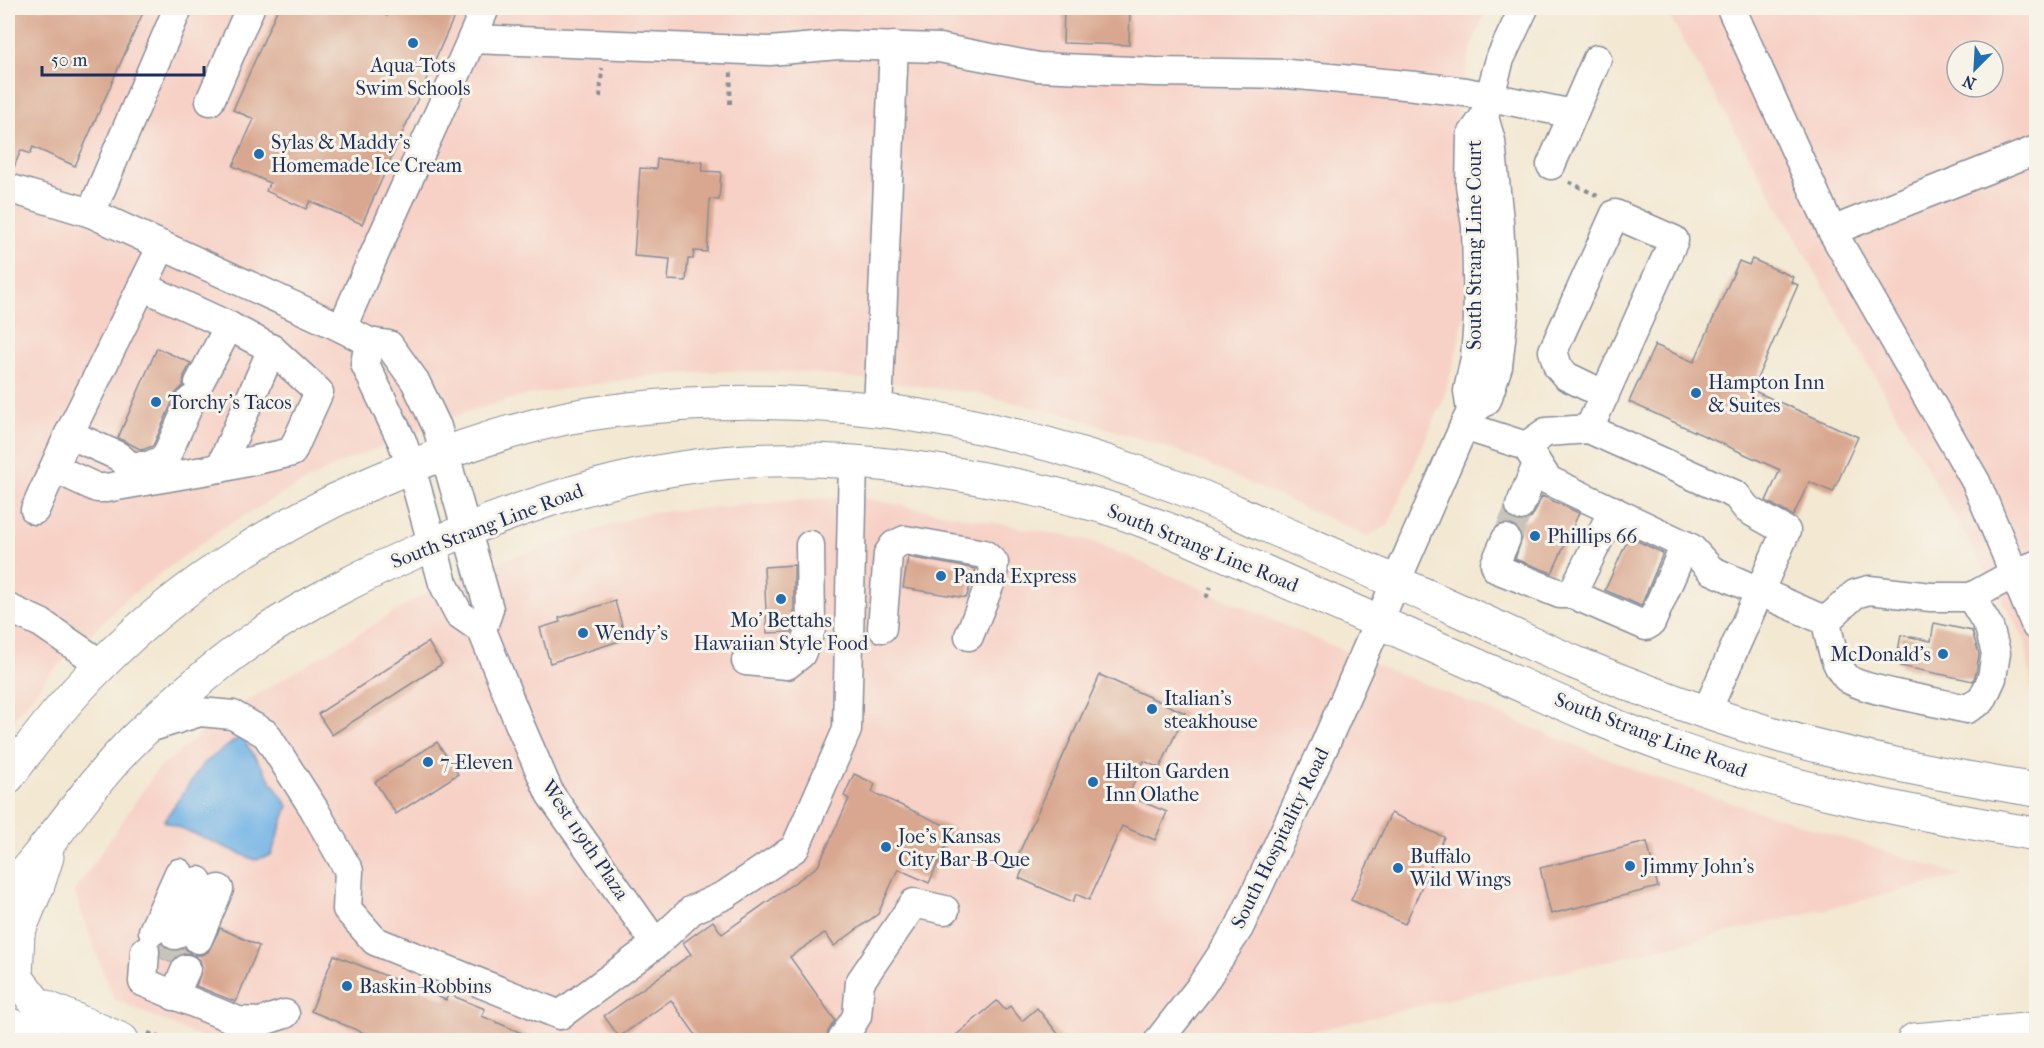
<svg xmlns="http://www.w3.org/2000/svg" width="2044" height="1048" font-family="'IM FELL French Canon',serif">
<rect width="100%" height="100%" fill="#f7f3e8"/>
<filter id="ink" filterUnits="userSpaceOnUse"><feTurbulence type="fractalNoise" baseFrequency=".0167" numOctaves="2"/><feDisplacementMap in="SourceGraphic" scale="12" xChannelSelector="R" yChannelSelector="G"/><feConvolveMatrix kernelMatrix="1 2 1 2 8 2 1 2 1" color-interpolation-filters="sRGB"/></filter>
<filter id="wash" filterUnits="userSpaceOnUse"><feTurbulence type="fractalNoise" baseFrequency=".008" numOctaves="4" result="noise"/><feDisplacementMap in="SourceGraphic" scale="24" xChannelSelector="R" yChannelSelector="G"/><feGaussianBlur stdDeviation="1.35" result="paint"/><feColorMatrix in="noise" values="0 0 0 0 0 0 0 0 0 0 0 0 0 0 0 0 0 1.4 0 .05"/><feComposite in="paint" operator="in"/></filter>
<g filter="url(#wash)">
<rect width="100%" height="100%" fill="#f3e8d2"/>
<!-- built -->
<g fill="#f7d1c6" fill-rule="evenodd">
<polygon points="8,8 1488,8 1483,16 1468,59 1459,112 1457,159 1464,218 1465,309 1456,355 1443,400 1388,526 1367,536 1178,451 1073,417 975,393 804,372 728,371 655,375 527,395 472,410 340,463 284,493 221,529 126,599 48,676 8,726"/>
<path d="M1665,8h371v712l-11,-80zM1957,51h36v36h-36z"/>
<polygon points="851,496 1092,541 1362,659 1667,782 1963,876 1277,1040 208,1040 113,999 74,892 157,770 225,714 443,583 478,569 647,513"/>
</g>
<!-- water -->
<polygon fill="#71b2e5" stroke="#4670a2" stroke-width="1.5" points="241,736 288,806 271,855 255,860 164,821 203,764"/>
<g id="blocks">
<!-- building -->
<g fill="#d9a78f">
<polygon points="8,8 145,8 75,166 33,147 30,154 21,150 12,172 8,172"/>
<polygon points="278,8 368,8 387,16 391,8 458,8 362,224 310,201 306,209 266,191 270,183 233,166 254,119 233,110"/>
<polygon points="1064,8 1130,8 1129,45 1063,43"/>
<polygon points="657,159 703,162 702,171 721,172 719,200 710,199 707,252 694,251 693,259 688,259 686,281 668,280 670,259 634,256 640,168 656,169"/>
<polygon points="1752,259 1793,277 1791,282 1798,285 1752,390 1858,437 1833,492 1809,482 1793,516 1766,501 1780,470 1629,402 1655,345 1694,362 1739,261 1749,265"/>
<polygon points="157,348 191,363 184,376 183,386 176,393 153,446 142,450 118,438"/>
<polygon points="1542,496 1579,513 1552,573 1515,559 1522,538 1520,530 1512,524 1500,524 1505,512 1507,517 1514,521 1522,522 1530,519 1535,512"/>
<polygon points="1629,537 1663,553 1641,606 1605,590"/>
<polygon points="908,557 976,569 966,598 903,588"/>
<polygon points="794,565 794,626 792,632 767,633 764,567"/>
<polygon points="615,601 626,639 550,663 540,628 560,622 559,618"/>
<polygon points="1934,623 1972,631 1979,654 1976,673 1973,681 1900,666 1901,663 1896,662 1901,635 1931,641"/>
<polygon points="428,642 442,664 332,735 318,714"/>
<polygon points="1100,675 1185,713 1160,768 1144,761 1128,796 1167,812 1155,840 1122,826 1089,900 1076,894 1073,902 1019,878 1023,869 1014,864"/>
<polygon points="437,742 458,774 396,814 375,782"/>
<polygon points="854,774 875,784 872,792 953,829 929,883 898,869 878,914 834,946 825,933 790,957 835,1020 828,1032 826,1040 700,1041 671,1000 619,1037 604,1016 691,954 683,943 713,921 722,934 818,866 849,799 844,796"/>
<polygon points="1391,813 1444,837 1405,924 1351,900"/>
<polygon points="1647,842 1658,887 1551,914 1540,868"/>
<polygon points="220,928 259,946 236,1002 196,986 202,968 200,960 194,955 201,955 208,952"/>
<polygon points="160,945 169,950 176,951 185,948 191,954 184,953 177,955 171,962 161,958"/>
<polygon points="334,955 446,1000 448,994 485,1009 482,1016 540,1041 383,1041 311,1011"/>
<polygon points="997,1001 1005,1010 1010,1006 1022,1021 1037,1008 1064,1041 949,1041"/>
</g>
</g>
</g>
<g filter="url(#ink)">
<use href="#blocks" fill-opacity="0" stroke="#878c98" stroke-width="1.5"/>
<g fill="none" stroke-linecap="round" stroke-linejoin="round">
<!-- minor-tunnel -->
<g stroke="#c8c3bb" stroke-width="28" stroke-dasharray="28 14" stroke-linecap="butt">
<polyline points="1506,539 1520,506"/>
<polyline points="165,960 175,935"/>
</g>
<!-- minor casing -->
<g stroke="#878c98" stroke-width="31">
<g id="minor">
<polyline points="1731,8 1832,231 1976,482 2036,626"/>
<polyline points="472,39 770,51 838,45 939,48 1038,67 1155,72 1288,74 1415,86 1466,92 1573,114"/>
<polyline points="210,101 250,8"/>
<polyline points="1551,165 1597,59"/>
<polyline points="8,188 91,213 342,328 369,342 389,345 415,381 437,427 489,609 482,630"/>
<polyline points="91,213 178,8"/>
<polyline points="1832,231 2036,150"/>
<path d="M342,328c46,-108 98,-213 143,-320"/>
<polyline points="369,342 365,364 402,441 411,467 443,583 459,614 482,630 519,723 550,794 656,944"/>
<polyline points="199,383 229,326"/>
<polyline points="878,409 894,46"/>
<polyline points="1471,412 1468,391 1475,358 1478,319 1476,226 1470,185 1471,136 1484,117 1500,59 1524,8"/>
<polyline points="1464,426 1526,446 1548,480 1691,548 1711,570 1826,621"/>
<polyline points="1589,429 1674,240 1615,214 1553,351 1558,367 1566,376 1605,395"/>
<polyline points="69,434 118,456 130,466"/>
<polyline points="1526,446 1546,432 1589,429 1736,495 1747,509 1786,531 1706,713"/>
<polyline points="131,466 148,466 165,459 191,400"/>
<polyline points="54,468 97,488 106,488 220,468 292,452 319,392 272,349 229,326 142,286"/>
<polyline points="220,468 272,349"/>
<polyline points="1520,506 1537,464"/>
<polyline points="35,510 69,434 162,246"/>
<polyline points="1613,510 1572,594 1646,626 1651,623 1685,545"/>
<polyline points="1506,539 1495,564 1497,569 1560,594 1572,594"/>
<polyline points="8,608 41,623 101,664"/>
<path d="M1826,621c4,19 7,41 20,56 10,12 101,27 121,32l15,-9 10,-22 4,-25 -7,-26 -18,-30"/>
<polyline points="1826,621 1855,594 1869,590 1931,597 1971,597 2013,574 2036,565"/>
<polyline points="882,628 888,554 894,545 905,540 984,554 994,563 993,576 969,636"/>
<polyline points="746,661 787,665 801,654 811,629 810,545"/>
<polyline points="146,729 200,712 233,715 266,734 314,809 349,871 347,909 375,941 560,1015 656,944 692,910 725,895 795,848 847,730 853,461"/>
<polyline points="153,931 179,873"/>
<polyline points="175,935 198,881"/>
<polyline points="198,939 219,889"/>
<polyline points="145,951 143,982 238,1021 260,1022 285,1014"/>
<polyline points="174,996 186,969"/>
<polyline points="842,1040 857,1016 860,982 914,903 945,910"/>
<polyline points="1159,1040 1201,986 1239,928 1323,749 1464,426 1471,412 1487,400 1498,366 1504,313 1499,221 1491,141 1484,117"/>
</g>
</g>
<!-- major casing -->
<g stroke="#878c98" stroke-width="35">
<g id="major">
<path d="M8,777c28,-39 58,-77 92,-111 85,-87 196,-153 307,-198 52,-21 104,-38 159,-50 40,-8 82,-11 122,-14 173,-10 329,22 490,83 31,12 62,27 92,40 62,27 123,53 184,81 41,18 81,38 122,55 61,25 125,49 188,68 89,27 181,44 272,59"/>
<polyline points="47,857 38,885 18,933 16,977 36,1003 122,1040"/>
<path d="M8,892c15,-18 31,-36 46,-56 29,-37 55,-73 89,-105 32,-30 66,-60 101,-85 61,-43 124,-74 192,-103 76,-33 156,-61 239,-74 137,-23 284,-1 418,35 25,6 50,17 74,25 103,45 205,90 307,135 68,30 135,62 206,86 116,40 235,64 356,84"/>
<polyline points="8,1024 46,1040"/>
</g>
</g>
<!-- highway casing -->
<g stroke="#878c98" stroke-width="35">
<polyline id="highway" points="1914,1040 2036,1029"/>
</g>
<!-- path -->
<g stroke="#878c98" stroke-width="4" stroke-dasharray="4.5 4.5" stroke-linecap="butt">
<polyline points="600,97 602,68"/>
<polyline points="730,104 731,71"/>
<polyline points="1569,182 1600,197"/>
<polyline points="1206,598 1211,587"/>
<polyline points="148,1033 167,1040"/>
</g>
<!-- minor -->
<use href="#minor" stroke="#fff" stroke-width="28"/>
<!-- major -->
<use href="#major" stroke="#fff" stroke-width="33"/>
<!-- highway -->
<use href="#highway" stroke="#fff" stroke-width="33"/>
</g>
</g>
<!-- markers -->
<g fill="#1f6fb2" stroke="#f7f3e8" stroke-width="2">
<circle cx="413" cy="43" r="6"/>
<circle cx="259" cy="154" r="6"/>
<circle cx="1696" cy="393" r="6"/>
<circle cx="156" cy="402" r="6"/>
<circle cx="1535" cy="536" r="6"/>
<circle cx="941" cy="576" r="6"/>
<circle cx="781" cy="599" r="6"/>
<circle cx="583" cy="633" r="6"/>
<circle cx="1943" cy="654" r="6"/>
<circle cx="1152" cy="709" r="6"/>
<circle cx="428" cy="762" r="6"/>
<circle cx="1093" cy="782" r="6"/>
<circle cx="886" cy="847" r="6"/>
<circle cx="1630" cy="866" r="6"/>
<circle cx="1398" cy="868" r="6"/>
<circle cx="347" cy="986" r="6"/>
</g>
<g text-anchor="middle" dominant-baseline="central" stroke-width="6" stroke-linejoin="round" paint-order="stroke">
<!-- poi labels -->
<g font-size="20" fill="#1b2f5e" stroke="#f7f3e8" text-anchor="start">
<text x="413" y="65" text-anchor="middle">Aqua-Tots<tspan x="413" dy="23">Swim Schools</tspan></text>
<text x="271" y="142">Sylas &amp; Maddy's<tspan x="271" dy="23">Homemade Ice Cream</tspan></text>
<text x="1708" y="382">Hampton Inn<tspan x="1708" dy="23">&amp; Suites</tspan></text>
<text x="168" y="402">Torchy's Tacos</text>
<text x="1547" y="536">Phillips 66</text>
<text x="953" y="576">Panda Express</text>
<text x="781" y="620" text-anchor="middle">Mo' Bettahs<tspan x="781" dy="23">Hawaiian Style Food</tspan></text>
<text x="595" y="633">Wendy's</text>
<text x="1931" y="654" text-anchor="end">McDonald's</text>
<text x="1164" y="698">Italian's<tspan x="1164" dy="23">steakhouse</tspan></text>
<text x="440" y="762">7-Eleven</text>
<text x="1105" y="771">Hilton Garden<tspan x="1105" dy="23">Inn Olathe</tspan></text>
<text x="898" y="836">Joe's Kansas<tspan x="898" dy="23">City Bar-B-Que</tspan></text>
<text x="1410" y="856">Buffalo<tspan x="1410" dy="23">Wild Wings</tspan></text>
<text x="1642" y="866">Jimmy John's</text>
<text x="359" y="986">Baskin-Robbins</text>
</g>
<!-- street labels -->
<g font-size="20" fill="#1b2f5e" stroke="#f7f3e8">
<text transform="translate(1474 245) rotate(-90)">South Strang Line Court</text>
<text transform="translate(487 526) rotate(-21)">South Strang Line Road</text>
<text transform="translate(1203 548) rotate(22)">South Strang Line Road</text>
<text transform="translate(1651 735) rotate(21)">South Strang Line Road</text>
<text transform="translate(1280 838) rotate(-64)">South Hospitality Road</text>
<text transform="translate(585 840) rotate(56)">West 119th Plaza</text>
</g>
</g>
<!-- margin -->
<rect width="2044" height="1048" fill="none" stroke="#f7f3e8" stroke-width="30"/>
<!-- north arrow -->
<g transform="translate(1975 69) rotate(204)"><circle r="28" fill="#f7f3e8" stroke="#9fa5b1" stroke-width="1.5"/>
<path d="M0-4.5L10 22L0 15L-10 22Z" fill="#1f6fb2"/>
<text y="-9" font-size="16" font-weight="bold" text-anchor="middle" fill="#1b2f5e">N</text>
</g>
<!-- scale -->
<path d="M42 66v9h162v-9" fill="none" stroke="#1b2f5e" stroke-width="3"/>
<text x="51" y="66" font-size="18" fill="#1b2f5e" stroke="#f7f3e8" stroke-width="4.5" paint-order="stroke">50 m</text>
</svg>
